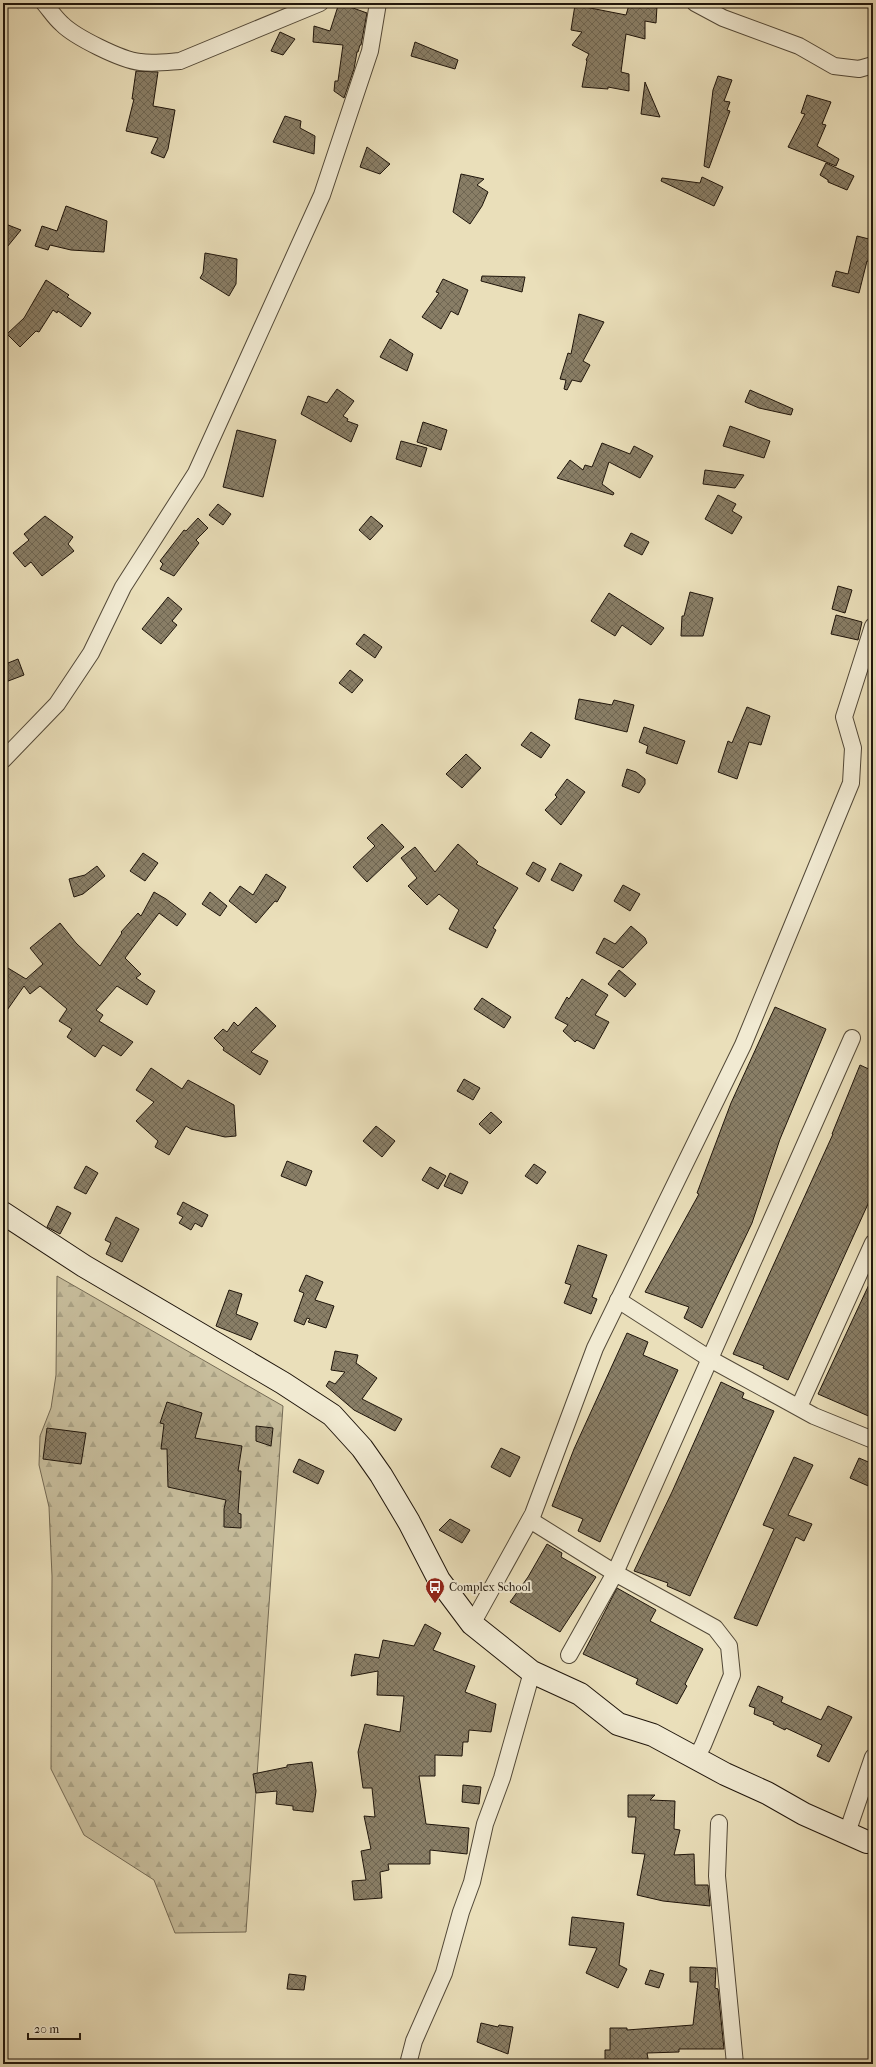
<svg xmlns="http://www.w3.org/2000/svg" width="876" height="2067" font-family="'IM FELL French Canon',serif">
<defs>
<pattern id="forest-firs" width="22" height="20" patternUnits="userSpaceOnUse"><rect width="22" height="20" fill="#c7bd9c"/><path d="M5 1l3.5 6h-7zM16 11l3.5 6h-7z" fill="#aaa285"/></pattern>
<pattern id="building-cross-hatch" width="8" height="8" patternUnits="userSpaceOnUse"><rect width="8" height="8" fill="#897e66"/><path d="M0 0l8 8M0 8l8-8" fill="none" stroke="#6f6652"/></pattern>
</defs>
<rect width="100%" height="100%" fill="#eadfba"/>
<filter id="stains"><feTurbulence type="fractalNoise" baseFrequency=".005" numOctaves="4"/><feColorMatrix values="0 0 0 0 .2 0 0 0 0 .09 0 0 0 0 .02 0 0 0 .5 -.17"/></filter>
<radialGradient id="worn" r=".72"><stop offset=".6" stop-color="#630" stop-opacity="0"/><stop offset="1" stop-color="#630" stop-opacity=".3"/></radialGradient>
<!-- forest -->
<polygon fill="url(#forest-firs)" stroke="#736954" points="57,1276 283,1406 246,1932 175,1933 154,1880 84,1835 51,1769 52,1576 49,1507 39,1465 40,1436 51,1408 56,1375"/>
<!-- building -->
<g fill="url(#building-cross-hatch)" stroke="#1f150b">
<polygon points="339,3 367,13 361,45 360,45 358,52 357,52 354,69 344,98 334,91 335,81 338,81 343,45 313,42 314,26 330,31"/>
<polygon points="575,5 626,15 629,5 657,6 656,23 645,21 645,39 626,34 621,72 629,74 629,91 608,87 608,89 582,87 587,61 586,60 589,54 572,45 582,32 571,30"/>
<polygon points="280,32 295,39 283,55 271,51"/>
<polygon points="415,42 458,60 455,69 411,56"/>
<polygon points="136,71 158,72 153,106 175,110 168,149 164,158 151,153 158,138 126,131 134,99 132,99"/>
<polygon points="718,76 732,80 724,101 730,102 727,110 730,111 709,168 704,166 713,90"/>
<polygon points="645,82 660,117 641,114"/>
<polygon points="807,95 831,102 822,124 826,125 817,146 839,159 836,166 788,147 805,114 801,113"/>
<polygon points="285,116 301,121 300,128 315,136 314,154 273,142"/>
<polygon points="367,147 390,164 380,174 360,167"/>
<polygon points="826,163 854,176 847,190 828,182 828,180 820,175"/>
<polygon points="461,174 484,179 477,185 488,192 482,206 470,224 453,212"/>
<polygon points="702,177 723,187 714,206 661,181 662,178 700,183"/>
<polygon points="66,206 107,221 104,252 71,250 50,245 48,250 35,246 42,226 57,231"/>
<polygon points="3,223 21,230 3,252"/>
<polygon points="857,236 873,240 873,263 867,261 859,293 832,286 836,271 848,274"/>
<polygon points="205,253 237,259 236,284 229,296 200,278 203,273"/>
<polygon points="482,276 525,277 522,292 481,281"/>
<polygon points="443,279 468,290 458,315 451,311 441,329 422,317 439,293 436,292"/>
<polygon points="46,280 69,295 67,297 91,313 81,327 58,311 57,313 53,310 39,332 36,331 20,347 7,334 24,318"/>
<polygon points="579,314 604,322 583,361 590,365 581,382 572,380 567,390 564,389 566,380 560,379 568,353 571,354"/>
<polygon points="390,339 413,354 407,371 380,357"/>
<polygon points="337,389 354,401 343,416 348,419 347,421 358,425 351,442 301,414 308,396 327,403"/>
<polygon points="750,390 793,409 791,415 759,408 745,402"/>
<polygon points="423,422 447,430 441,450 417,442"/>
<polygon points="730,426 770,441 764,458 723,446"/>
<polygon points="237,430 276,440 263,497 223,487"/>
<polygon points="401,441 427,448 421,467 396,459"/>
<polygon points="602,443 630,454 634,446 653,456 640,478 609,462 602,484 614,493 613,495 557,478 570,460 583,470 585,465 592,467"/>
<polygon points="705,470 744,475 735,488 703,484"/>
<polygon points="718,495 736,504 732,511 742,517 732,534 705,519"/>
<polygon points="218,504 231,514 223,525 209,515"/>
<polygon points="45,516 73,537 68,544 74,551 42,576 31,562 25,567 13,553 29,540 24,534"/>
<polygon points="371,516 383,526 370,540 359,530"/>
<polygon points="198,518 208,528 196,540 199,543 174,576 160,569 163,564 160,561 184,530 186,531"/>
<polygon points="631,533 649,542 642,555 624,546"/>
<polygon points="838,586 852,590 845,613 832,609"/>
<polygon points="690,592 713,598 703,636 681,636 682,616 684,616"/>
<polygon points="609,593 664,628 651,645 622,625 615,636 591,621"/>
<polygon points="168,597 182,609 172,621 177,625 161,644 142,629"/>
<polygon points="836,615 862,622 858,640 831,634"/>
<polygon points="364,634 382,647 375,658 356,644"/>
<polygon points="18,659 24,675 3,683 3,665"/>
<polygon points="350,670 363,680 352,693 339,683"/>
<polygon points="579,699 612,705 614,700 634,705 627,732 575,719"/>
<polygon points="747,707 770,716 761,745 749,742 737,779 718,772 728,741 732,743"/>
<polygon points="644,727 685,741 677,764 646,753 648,746 639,742"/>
<polygon points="531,732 550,745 541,758 521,745"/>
<polygon points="466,754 481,768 462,788 446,774"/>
<polygon points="627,769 636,772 645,779 645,784 639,793 622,786"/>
<polygon points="567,779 585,792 561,825 545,810 557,797 555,795"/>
<polygon points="382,824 404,847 367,882 353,867 375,846 367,838"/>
<polygon points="458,844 478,862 476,864 518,888 493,928 496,930 487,948 449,929 459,910 439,894 427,905 408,886 417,878 401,858 415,847 435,872"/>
<polygon points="143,853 158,863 145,881 130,871"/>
<polygon points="533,862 546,869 539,882 526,874"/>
<polygon points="560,863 582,875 573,891 551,880"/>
<polygon points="97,866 105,876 83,894 74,897 69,879 85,875"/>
<polygon points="266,874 286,887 277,902 275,901 256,923 229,901 240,886 253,895"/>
<polygon points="623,885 640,894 630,911 614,901"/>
<polygon points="154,892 166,899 186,914 177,926 159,913 125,958 141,974 136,978 155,991 147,1005 117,986 96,1010 103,1015 99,1021 133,1042 121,1056 103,1045 95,1057 67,1037 72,1029 59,1021 67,1009 40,986 30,994 24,986 3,1016 3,965 26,979 43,964 30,948 60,923 76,943 100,966 122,933 121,932 138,913 141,916"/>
<polygon points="210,892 227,906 220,916 202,904"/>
<polygon points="631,926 645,938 647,943 623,968 596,953 604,938 615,944"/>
<polygon points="619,970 636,984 625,997 608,984"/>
<polygon points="582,979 608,995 595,1015 609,1022 594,1049 577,1040 575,1042 563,1031 568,1025 555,1018 567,997 569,999"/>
<polygon points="482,998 511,1017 504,1028 474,1009"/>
<polygon points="256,1007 276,1026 251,1052 268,1061 260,1075 223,1050 224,1048 214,1038 223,1029 227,1032 234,1022 238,1026"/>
<polygon points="775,1007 826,1029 780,1139 752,1223 702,1328 684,1318 689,1307 645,1292 699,1194 697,1193 731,1103"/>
<polygon points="860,1065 873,1071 873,1193 788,1380 763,1368 764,1366 733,1354 833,1134 832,1134"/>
<polygon points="151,1068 182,1089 188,1080 234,1105 236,1136 225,1137 191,1129 186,1126 169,1155 155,1147 158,1141 136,1121 154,1102 136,1090"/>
<polygon points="464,1079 480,1088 473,1100 457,1091"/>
<polygon points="491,1112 502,1122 490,1134 479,1124"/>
<polygon points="376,1126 395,1141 382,1157 363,1141"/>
<polygon points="287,1161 312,1171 306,1186 281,1176"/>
<polygon points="534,1164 546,1172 537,1184 525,1176"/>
<polygon points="86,1166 98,1173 86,1194 74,1188"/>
<polygon points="430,1167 446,1176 438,1189 422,1180"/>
<polygon points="450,1173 468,1182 462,1194 444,1186"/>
<polygon points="183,1202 208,1215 202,1227 195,1223 191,1230 179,1223 183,1217 177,1214"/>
<polygon points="57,1206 71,1213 60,1234 47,1227"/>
<polygon points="116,1217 139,1229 122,1262 106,1254 111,1243 105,1240"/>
<polygon points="578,1245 607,1255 592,1297 597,1299 591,1314 564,1303 571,1285 565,1283"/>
<polygon points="306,1275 323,1282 315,1300 334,1306 326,1328 308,1322 310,1319 307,1318 304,1325 294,1321 304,1293 299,1291"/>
<polygon points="873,1276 873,1418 818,1394"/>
<polygon points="229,1290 242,1294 236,1314 258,1323 251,1340 216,1326"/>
<polygon points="627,1333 648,1342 643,1355 678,1370 600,1542 578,1531 583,1519 552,1506 574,1449"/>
<polygon points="335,1351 358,1355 356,1363 377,1378 362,1399 402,1419 395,1431 354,1410 326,1386 329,1381 335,1384 345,1372 331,1370"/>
<polygon points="721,1382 744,1393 742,1398 774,1411 690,1596 667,1586 668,1583 634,1571 672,1492"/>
<polygon points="167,1402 202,1413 195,1438 242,1446 238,1471 241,1471 238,1513 241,1514 241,1528 224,1527 224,1509 226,1500 168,1487 167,1449 161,1449 164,1424 160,1423"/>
<polygon points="256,1426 273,1428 271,1446 256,1441"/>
<polygon points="47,1428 86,1433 81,1464 43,1459"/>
<polygon points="501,1448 520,1457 510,1477 491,1467"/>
<polygon points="794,1457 813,1465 788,1515 812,1524 804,1541 796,1537 757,1626 734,1618 774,1529 763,1525"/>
<polygon points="859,1458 873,1464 873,1488 850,1478"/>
<polygon points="299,1459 324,1471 318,1484 293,1472"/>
<polygon points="450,1519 470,1530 462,1543 439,1530"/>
<polygon points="547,1544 562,1553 561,1557 596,1577 560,1632 510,1602 528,1577"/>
<polygon points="617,1588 656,1610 650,1621 703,1649 685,1684 687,1686 677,1704 636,1684 638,1679 583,1654"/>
<polygon points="425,1624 441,1633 433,1650 475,1666 465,1692 496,1704 491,1732 469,1730 468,1742 463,1742 462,1756 435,1755 435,1776 419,1776 426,1824 469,1828 467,1854 430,1850 430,1864 388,1864 389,1870 380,1872 382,1898 354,1900 352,1881 366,1880 361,1851 371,1849 364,1816 375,1817 372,1788 363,1788 358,1752 365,1724 400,1732 404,1696 377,1695 378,1671 351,1676 355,1654 379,1658 383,1640 414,1646"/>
<polygon points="758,1686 783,1697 781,1702 821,1720 828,1706 852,1717 829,1762 817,1756 822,1745 786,1728 785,1730 773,1724 774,1722 754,1714 755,1708 749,1706"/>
<polygon points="312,1762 316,1791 313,1812 293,1810 293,1806 276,1804 277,1791 256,1793 253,1774 287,1767 287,1765"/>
<polygon points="463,1785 481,1787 479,1804 462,1802"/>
<polygon points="628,1795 655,1795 650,1800 675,1801 674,1829 680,1830 674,1855 694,1854 695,1885 708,1885 710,1906 663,1901 637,1895 645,1854 632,1853 636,1817 628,1817"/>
<polygon points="572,1917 624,1923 619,1965 627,1969 618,1988 586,1973 597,1948 569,1945"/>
<polygon points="690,1967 716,1968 715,1988 718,1989 724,2049 679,2049 679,2052 647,2053 649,2064 605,2064 605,2050 610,2050 610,2028 627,2028 627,2030 693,2025 698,1982 690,1982"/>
<polygon points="650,1970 664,1974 659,1988 645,1984"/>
<polygon points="289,1974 306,1976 304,1990 287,1989"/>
<polygon points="481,2023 498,2027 499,2025 513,2027 508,2054 477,2042"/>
</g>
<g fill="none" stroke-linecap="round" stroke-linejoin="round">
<!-- street casing -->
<g stroke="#524837" stroke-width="18">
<g id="street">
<path d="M44,3c6,7 11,15 18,21 13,13 59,36 78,38 13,2 27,0 40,-1l140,-58"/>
<polyline points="695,3 723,18 799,46 834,66 859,69 873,65"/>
<polyline points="3,760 57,704 91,653 123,587 196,473 322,195 370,51 378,3"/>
<polyline points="618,1300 710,1359 814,1416 873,1440"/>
<polyline points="799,1407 873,1243"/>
<polyline points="530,1520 615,1573 852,1038"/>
<polyline points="472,1624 533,1514 595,1348 743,1045 851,783 853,748 844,717 873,626"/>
<polyline points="569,1655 615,1573 715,1628 729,1646 732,1675 703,1745 696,1758"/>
<polyline points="719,1823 717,1876 735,2064"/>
<polyline points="847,1833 873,1757"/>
<polyline points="408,2064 414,2041 444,1973 461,1912 472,1882 485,1824 502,1778 532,1672"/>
</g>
</g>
<!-- secondary casing -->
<g stroke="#1f150b" stroke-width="24">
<polyline id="secondary" points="3,1213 84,1266 283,1383 332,1415 362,1448 381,1475 409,1522 439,1580 472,1624 532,1672 580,1694 618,1724 653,1735 725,1774 767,1793 804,1814 867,1842 873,1842"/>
</g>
<!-- street -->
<use href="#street" stroke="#f1ead2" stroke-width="16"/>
<!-- secondary -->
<use href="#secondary" stroke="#f1ead2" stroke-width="22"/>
</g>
<!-- icons -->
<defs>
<g id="bus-pin" transform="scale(1)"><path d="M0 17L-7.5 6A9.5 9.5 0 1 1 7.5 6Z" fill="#8f2418" stroke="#f1ead2"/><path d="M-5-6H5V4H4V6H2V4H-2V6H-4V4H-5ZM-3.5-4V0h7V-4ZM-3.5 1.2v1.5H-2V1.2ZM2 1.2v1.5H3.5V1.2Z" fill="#fff"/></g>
</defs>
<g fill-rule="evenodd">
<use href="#bus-pin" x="435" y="1587"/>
</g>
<g text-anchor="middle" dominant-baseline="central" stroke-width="4" stroke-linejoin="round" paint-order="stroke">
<!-- poi labels -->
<g font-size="12" fill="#1f150b" stroke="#f1ead2" text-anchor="start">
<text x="449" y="1587">Complex School</text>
</g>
</g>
<!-- margin -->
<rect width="876" height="2067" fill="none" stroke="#eadfba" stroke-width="16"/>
<rect x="4" y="4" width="868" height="2059" fill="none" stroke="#1f150b" stroke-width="2"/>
<rect x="8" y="8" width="860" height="2051" fill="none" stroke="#1f150b"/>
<!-- scale -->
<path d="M28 2033v6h52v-6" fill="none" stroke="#1f150b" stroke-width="2"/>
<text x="34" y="2033" font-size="12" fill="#1f150b" stroke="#f1ead2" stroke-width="3" paint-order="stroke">20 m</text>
<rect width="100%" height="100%" filter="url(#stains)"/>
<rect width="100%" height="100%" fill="url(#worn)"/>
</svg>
